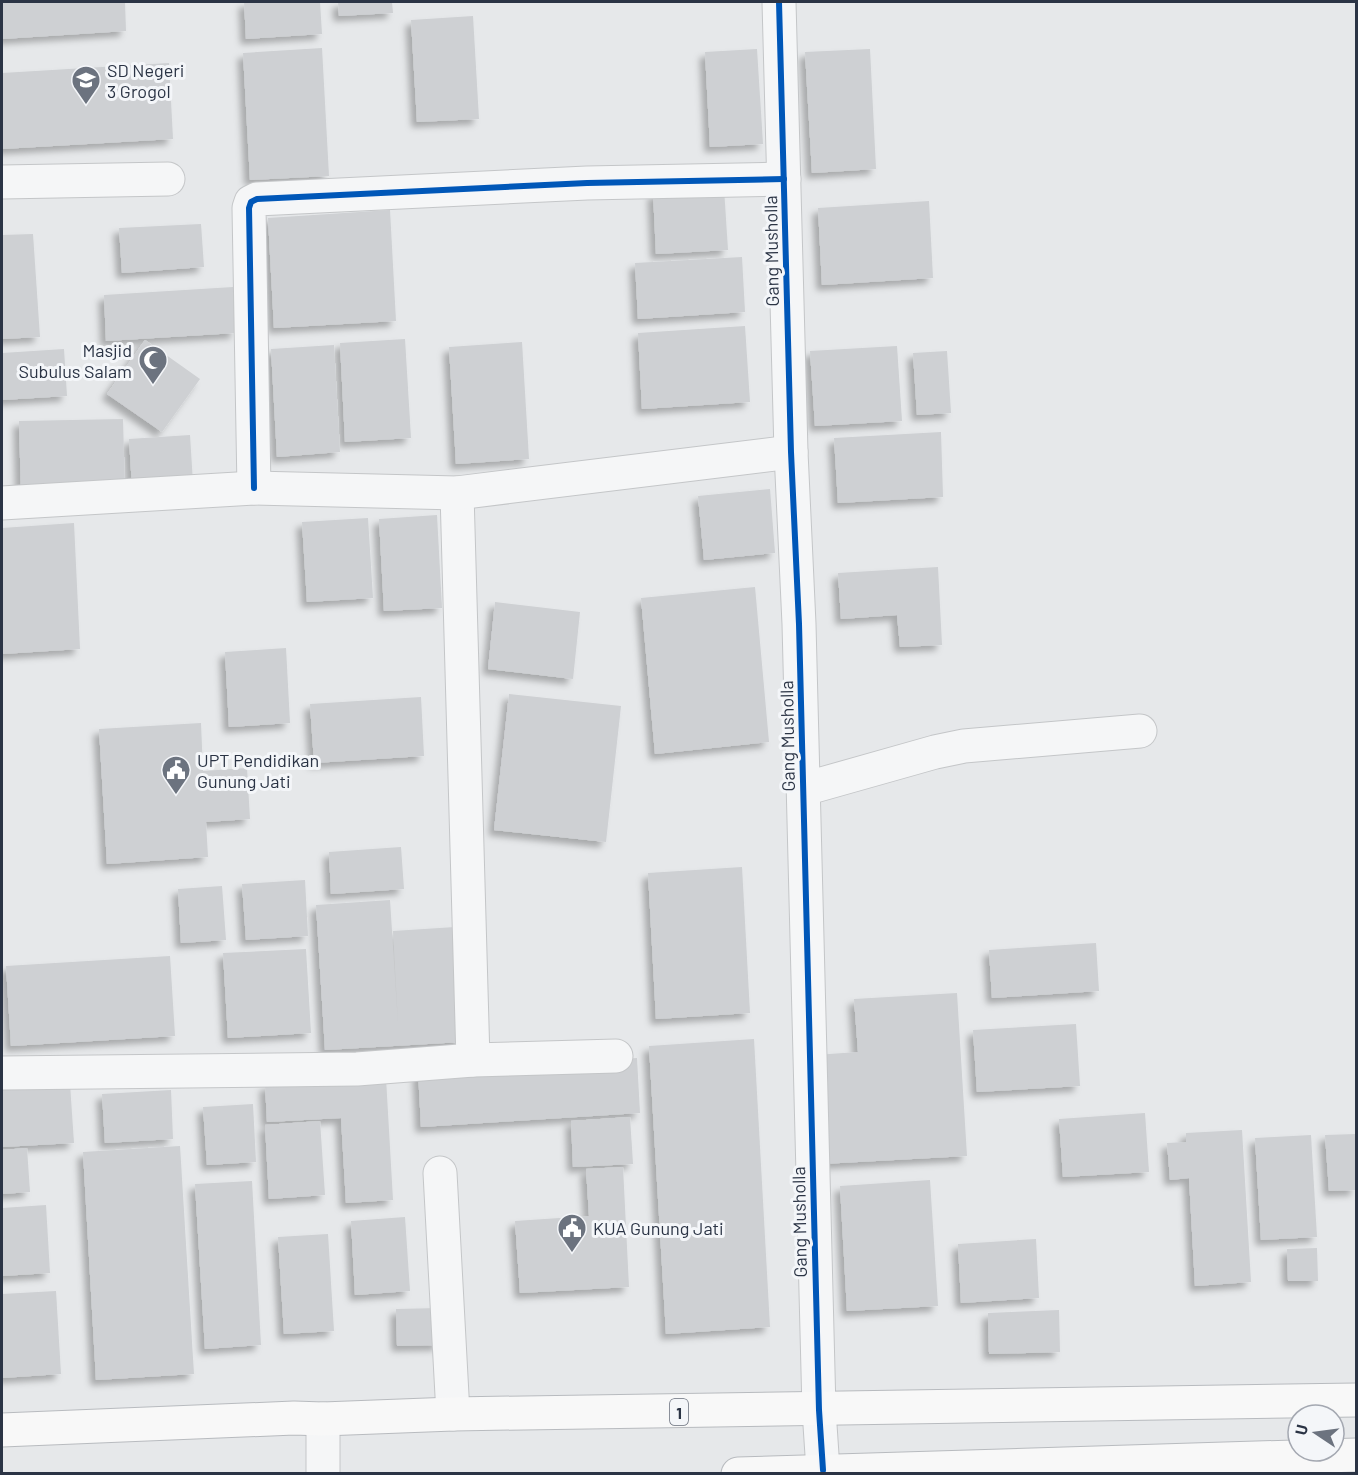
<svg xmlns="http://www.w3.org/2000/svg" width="1358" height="1475" font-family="Barlow,sans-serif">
<defs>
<filter id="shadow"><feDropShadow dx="-5.5" dy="5.5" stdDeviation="3" flood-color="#0004"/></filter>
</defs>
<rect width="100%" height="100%" fill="#e6e8ea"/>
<!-- building -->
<g fill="#ced0d3" filter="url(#shadow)">
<polygon points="2,2 125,2 126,31 2,39"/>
<polygon points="244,2 320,2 322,34 246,39"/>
<polygon points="338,2 392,2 393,13 339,16"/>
<polygon points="473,16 479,119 417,122 411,20"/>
<polygon points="322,48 329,176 250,180 243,53"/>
<polygon points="757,49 763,144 710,147 705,52"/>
<polygon points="870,49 876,169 812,173 805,52"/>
<polygon points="169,63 173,139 2,149 2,73"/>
<polygon points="724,188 728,250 656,254 653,193"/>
<polygon points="929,201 933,278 822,285 818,208"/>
<polygon points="390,210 396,321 274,328 268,218"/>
<polygon points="201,224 204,267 122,273 119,228"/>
<polygon points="33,234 40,337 2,339 2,235"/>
<polygon points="742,257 745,312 638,319 635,263"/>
<polygon points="233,287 236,333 106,341 104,295"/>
<polygon points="745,326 750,402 642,409 638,333"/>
<polygon points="405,339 411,438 345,442 340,343"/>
<polygon points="145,340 200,379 162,432 107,394"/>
<polygon points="522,342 529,459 456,464 449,347"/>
<polygon points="334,345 340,452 277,457 271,349"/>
<polygon points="897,346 902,421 815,426 810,351"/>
<polygon points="64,349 67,396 2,400 2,353"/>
<polygon points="947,351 951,413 917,415 913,353"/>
<polygon points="123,419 125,493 21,496 19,421"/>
<polygon points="941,432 943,497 838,503 834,438"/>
<polygon points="190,435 193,483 132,487 129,439"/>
<polygon points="770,489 775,553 704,560 698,496"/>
<polygon points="437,515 442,608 384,611 379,519"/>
<polygon points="368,518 373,598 307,602 302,522"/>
<polygon points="74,523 80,649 2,654 2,528"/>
<polygon points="938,567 942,645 900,647 897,615 841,619 838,573"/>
<polygon points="755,587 769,742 655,754 641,598"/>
<polygon points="495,602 580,612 573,679 488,669"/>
<polygon points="286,648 290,723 229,727 225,652"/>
<polygon points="509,694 621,706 606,842 494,830"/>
<polygon points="421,697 424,756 314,763 310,704"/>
<polygon points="201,723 203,771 247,768 250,819 206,822 208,857 107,864 99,729"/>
<polygon points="401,847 404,889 331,894 329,852"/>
<polygon points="742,867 750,1013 656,1019 648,873"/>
<polygon points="305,880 308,936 246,940 242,884"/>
<polygon points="222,886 226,940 181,943 178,889"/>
<polygon points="390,900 398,1024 393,931 455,927 462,1042 325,1050 316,905"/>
<polygon points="1096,943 1099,991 992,998 989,950"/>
<polygon points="306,949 311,1033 228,1038 223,953"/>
<polygon points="170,956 175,1036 11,1046 6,966"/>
<polygon points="957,993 967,1156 822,1164 815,1055 858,1052 854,999"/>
<polygon points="1076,1024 1080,1086 977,1092 973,1030"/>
<polygon points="754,1039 770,1327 666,1334 649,1046"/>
<polygon points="637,1058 640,1113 421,1127 418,1071"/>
<polygon points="386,1078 393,1200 346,1203 341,1118 267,1122 265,1085"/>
<polygon points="70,1084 74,1143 2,1147 2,1089"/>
<polygon points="171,1090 173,1139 105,1143 102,1094"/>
<polygon points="253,1104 256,1162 207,1165 203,1107"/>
<polygon points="1145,1113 1149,1172 1063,1177 1059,1119"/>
<polygon points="630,1117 633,1164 573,1167 571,1121"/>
<polygon points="320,1121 325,1195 269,1199 265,1125"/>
<polygon points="1242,1130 1251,1282 1195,1286 1189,1178 1170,1180 1167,1143 1186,1142 1186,1133"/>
<polygon points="1356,1134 1356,1190 1329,1191 1325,1135"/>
<polygon points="1311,1135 1317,1237 1261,1240 1255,1138"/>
<polygon points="180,1146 194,1374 96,1380 83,1152"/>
<polygon points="27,1148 30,1192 2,1194 2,1150"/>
<polygon points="623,1167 629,1287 520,1293 515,1221 589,1216 586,1169"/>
<polygon points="930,1180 938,1306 847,1311 840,1186"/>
<polygon points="252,1181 261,1345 205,1349 195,1184"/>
<polygon points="46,1205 50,1273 2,1276 2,1208"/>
<polygon points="405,1217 410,1291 355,1295 351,1221"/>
<polygon points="328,1234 334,1331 284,1334 278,1237"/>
<polygon points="1036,1239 1039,1298 961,1303 958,1244"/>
<polygon points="1317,1248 1318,1281 1288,1281 1287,1249"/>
<polygon points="56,1291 61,1374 2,1378 2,1294"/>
<polygon points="439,1308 440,1345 397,1346 396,1309"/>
<polygon points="1059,1310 1060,1352 989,1354 988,1313"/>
</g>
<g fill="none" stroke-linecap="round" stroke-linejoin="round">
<!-- minor casing -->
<g stroke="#c4c6c8" stroke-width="35">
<g id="minor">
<polyline points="779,2 791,452 799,624 819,1410 823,1470"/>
<polyline points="2,182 168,179"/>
<polyline points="254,488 249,208 251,202 257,199 587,183 784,179"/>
<polyline points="457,493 473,1060"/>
<polyline points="2,503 254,488 457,493 791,452"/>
<polyline points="804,789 935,752 964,746 1140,731"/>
<polyline points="2,1073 357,1069 473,1060 616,1056"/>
<polyline points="440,1173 453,1414"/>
<polyline points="323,1419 323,1474"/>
</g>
</g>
<!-- highway casing -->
<g stroke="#b8bbbf" stroke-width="35">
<g id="highway">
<polyline points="2,1430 294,1418 323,1419 453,1414 1356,1400"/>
<polyline points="738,1474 1356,1455"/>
</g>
</g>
<!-- minor -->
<use href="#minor" stroke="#f5f6f7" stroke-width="33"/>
<!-- highway -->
<use href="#highway" stroke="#f8f8f8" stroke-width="33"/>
<!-- cycleway casing -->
<g stroke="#f4f6f9" stroke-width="10">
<g id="cycleway">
<polyline points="779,2 791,452 799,624 819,1410 823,1470"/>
<polyline points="254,488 249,208 251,202 257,199 587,183 784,179"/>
</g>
</g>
<!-- cycleway -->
<use href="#cycleway" stroke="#0057b8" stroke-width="6"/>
</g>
<!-- icons -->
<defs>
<g id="school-pin" transform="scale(1.5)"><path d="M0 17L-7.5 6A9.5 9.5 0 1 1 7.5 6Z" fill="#6c737f" stroke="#f4f6f9"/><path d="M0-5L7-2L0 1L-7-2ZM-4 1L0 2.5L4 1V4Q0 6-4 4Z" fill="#fff"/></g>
<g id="mosque-pin" transform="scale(1.5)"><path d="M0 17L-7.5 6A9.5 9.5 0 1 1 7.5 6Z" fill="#6c737f" stroke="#f4f6f9"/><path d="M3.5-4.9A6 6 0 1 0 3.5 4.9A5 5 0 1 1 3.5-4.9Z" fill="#fff"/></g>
<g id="civic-pin" transform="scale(1.5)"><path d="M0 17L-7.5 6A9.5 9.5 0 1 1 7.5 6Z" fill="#6c737f" stroke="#f4f6f9"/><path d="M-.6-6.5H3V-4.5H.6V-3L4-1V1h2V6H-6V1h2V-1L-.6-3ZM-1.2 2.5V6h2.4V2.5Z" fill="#fff"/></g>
</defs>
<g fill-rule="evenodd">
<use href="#school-pin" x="86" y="80"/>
<use href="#mosque-pin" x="153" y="360"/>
<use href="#civic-pin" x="176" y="770"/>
<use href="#civic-pin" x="572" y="1228"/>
</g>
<g text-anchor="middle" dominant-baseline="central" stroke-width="6" stroke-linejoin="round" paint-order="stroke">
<!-- shield labels -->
<rect fill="#f4f6f9" stroke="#676e7b" stroke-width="1.5" x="670" y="1399" width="18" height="26" rx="4.5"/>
<g font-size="16" font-weight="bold" fill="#2b3445">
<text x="679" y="1412">1</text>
</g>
<!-- poi labels -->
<g font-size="18" fill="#2b3445" stroke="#f4f6f9" text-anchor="start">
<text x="107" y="70">SD Negeri<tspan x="107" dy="21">3 Grogol</tspan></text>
<text x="132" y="350" text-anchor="end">Masjid<tspan x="132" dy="21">Subulus Salam</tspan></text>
<text x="197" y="760">UPT Pendidikan<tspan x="197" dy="21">Gunung Jati</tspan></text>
<text x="593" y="1228">KUA Gunung Jati</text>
</g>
<!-- street labels -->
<g font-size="18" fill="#2b3445" stroke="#f4f6f9">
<text transform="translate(771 251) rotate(-91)">Gang Musholla</text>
<text transform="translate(787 736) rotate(-91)">Gang Musholla</text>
<text transform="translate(799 1222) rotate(-91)">Gang Musholla</text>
</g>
</g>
<!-- border -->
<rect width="1358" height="1475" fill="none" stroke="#2b3445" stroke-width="6"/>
<!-- north arrow -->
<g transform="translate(1316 1433) rotate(283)"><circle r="28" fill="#f4f6f9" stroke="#a4a8b1" stroke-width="1.5"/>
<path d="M0-4.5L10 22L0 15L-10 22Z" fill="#6c737f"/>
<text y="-9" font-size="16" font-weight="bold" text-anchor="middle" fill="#2b3445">U</text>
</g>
</svg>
